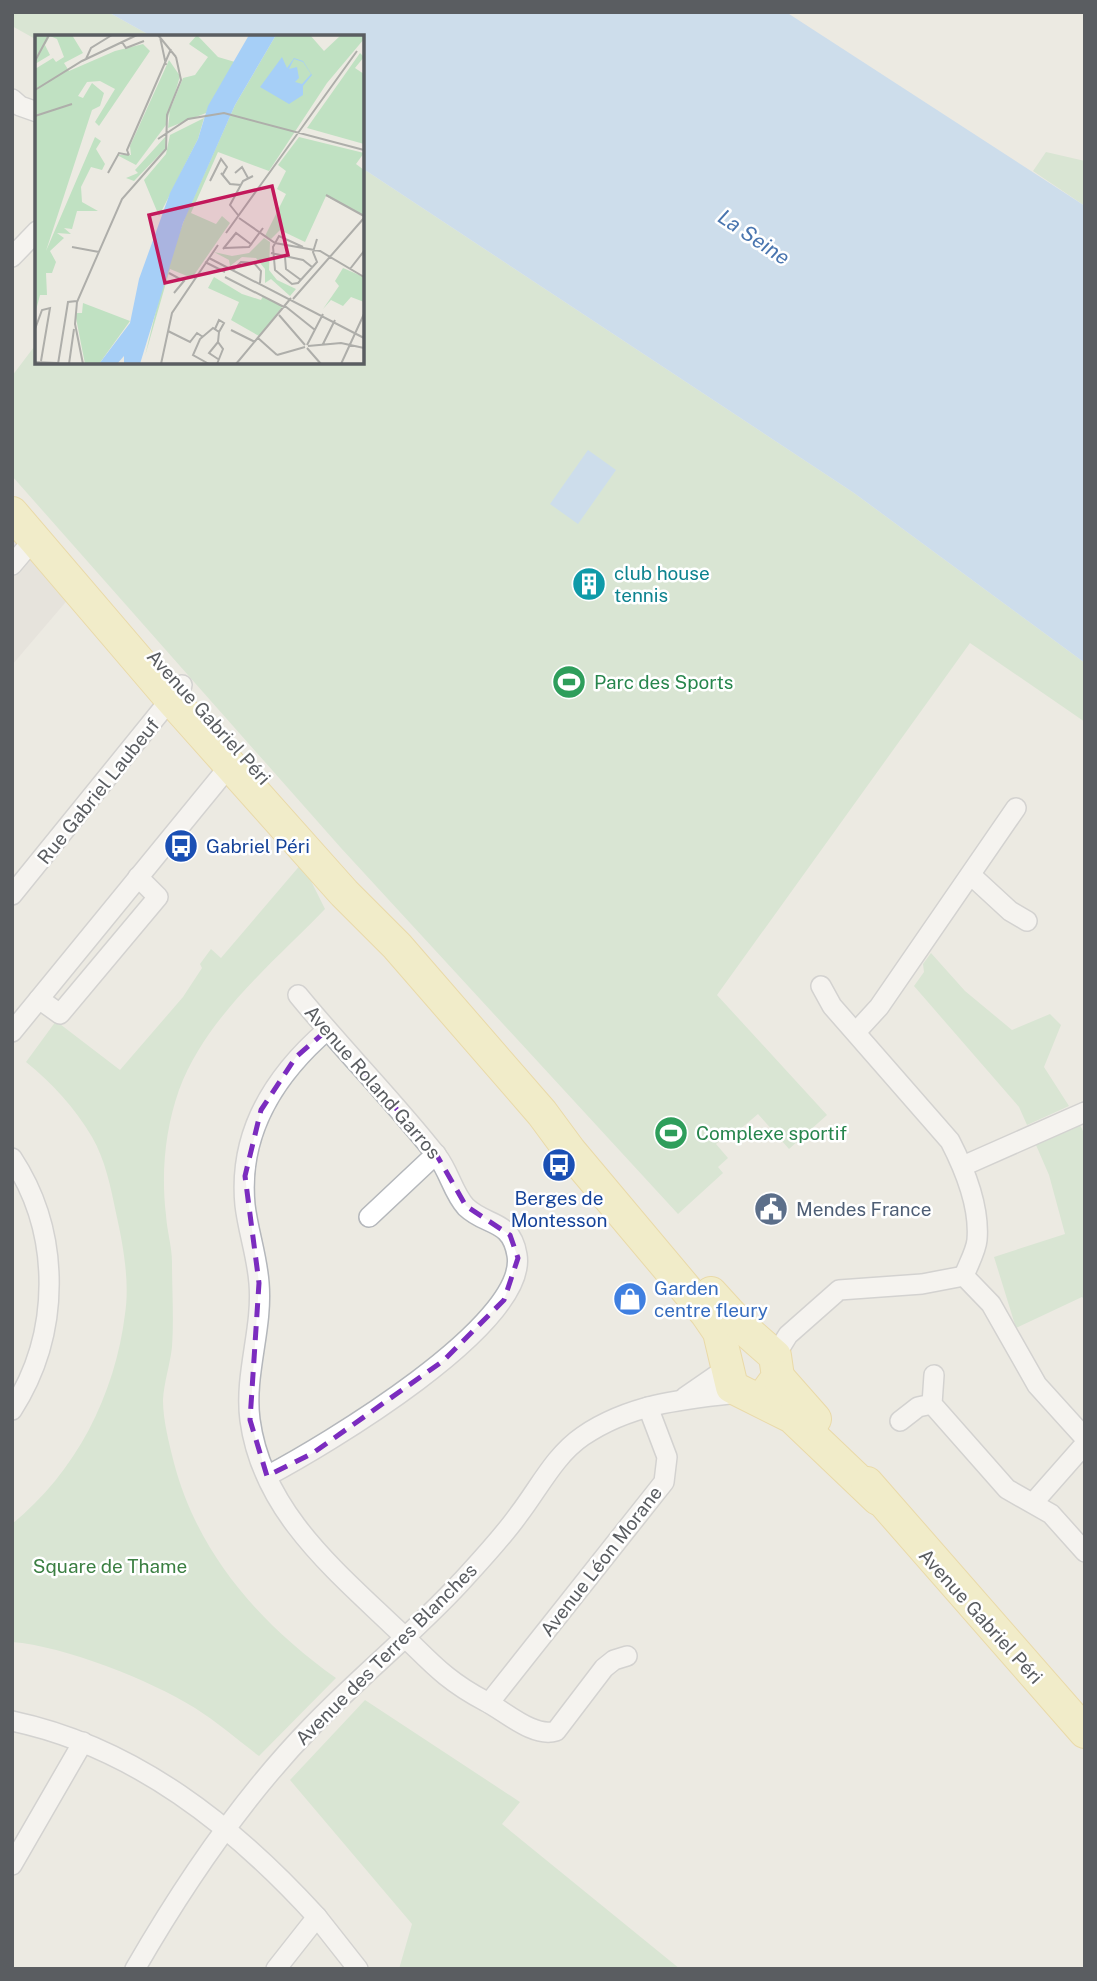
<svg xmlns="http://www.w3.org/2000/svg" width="1097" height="1981" font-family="'Public Sans',sans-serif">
<rect width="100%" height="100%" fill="#eceae2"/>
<!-- industrial -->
<polygon fill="#dddbd6" points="12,526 70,597 12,665"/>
<!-- green -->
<g fill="#c0e1c2">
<polygon points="12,12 108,12 153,37 37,37 37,40 12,26"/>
<polygon points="1046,152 1085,161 1085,206 1033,171"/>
<polygon points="362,168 854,493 1085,663 1085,722 970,643 717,995 827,1115 789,1149 758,1114 738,1131 734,1128 716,1144 728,1158 718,1167 723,1173 678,1214 341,848 12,476 12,376 37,343 37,362 362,362"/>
<path d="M302,863l23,46c-52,54 -119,108 -146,181 -14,40 -18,83 -13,125 1,16 6,32 6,47 0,28 2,57 0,85 -2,18 -8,35 -9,53 0,20 6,43 11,63 24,91 86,161 162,215l-77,78c-21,-16 -42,-34 -64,-48 -45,-28 -131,-62 -183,-66v-118c64,-52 103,-129 113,-210 5,-32 -2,-70 -9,-101 -5,-25 -11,-54 -24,-76 -17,-29 -40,-54 -66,-75l30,-41 64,49 63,-73 19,-29 -2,-4 11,-15 10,9z"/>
<polygon points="931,953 965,991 1012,1030 1050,1014 1061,1025 1044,1067 1069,1106 1027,1125 1019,1107 914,986 924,972 923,964"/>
<polygon points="1080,1125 1085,1135 1085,1300 1082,1297 1016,1328 994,1257 1065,1234 1049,1175 1036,1145"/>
<polygon points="365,1700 520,1802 502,1824 680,1969 399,1969 412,1924 290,1780"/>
</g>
<!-- water -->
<g fill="#a6cff7">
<polygon points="108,12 786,12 1085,206 1085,663 854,493 362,168 362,37 153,37"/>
<polygon points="588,450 616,470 578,524 550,504"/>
</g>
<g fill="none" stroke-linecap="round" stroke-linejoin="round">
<!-- street casing -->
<g stroke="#b4b7bb" stroke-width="22">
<g id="street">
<polyline points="12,99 20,106 37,112"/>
<polyline points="12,257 37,231"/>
<polyline points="12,565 34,539"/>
<polyline points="972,876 1010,911 1027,921"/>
<polyline points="12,895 182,685"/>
<path d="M821,986l11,20 118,135c15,29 30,65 27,99 -1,11 -9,25 -13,36"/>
<polyline points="39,999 60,1014 158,897 138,877"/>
<path d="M327,1030c-52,45 -89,102 -82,175 3,26 12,51 14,78 4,46 -15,91 -9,137 12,89 81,147 142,205 35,32 49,53 93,76 20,10 48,37 71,30l48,-63 10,-8 13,-4"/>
<polyline points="12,1032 231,764"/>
<polyline points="856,1032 879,1007 1016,808"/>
<path d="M12,1158c50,76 49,176 0,252"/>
<polyline points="963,1166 1085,1112"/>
<polyline points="369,1217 436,1154"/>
<polyline points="775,1356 788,1335 839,1290 922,1284 964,1276 991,1304 1037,1385 1085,1438"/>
<polyline points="934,1375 932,1404 1007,1489 1051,1514 1085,1552"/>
<polyline points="685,1397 727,1368"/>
<polyline points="900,1421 918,1407 932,1404"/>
<path d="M267,1476c55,-29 262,-151 250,-221 -6,-36 -30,-28 -51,-48 -13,-14 -17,-36 -29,-51 -43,-55 -94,-106 -139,-161"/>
<polyline points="1033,1503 1085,1444"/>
<polyline points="489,1703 664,1482 667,1457 648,1407"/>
<path d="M12,1721c123,26 222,105 305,196l-41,52"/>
<polyline points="12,1865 83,1742"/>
<polyline points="317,1917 358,1969"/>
<path d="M135,1969c49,-85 109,-173 177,-243 48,-50 102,-93 149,-144 20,-22 41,-44 58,-68 20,-26 36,-59 64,-78 47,-32 100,-37 155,-43"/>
</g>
</g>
<!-- primary casing -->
<g stroke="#e4c762" stroke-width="34">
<g id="primary">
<polyline points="12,513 171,699 344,893 397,946 542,1113 570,1151 706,1313 719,1332 732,1387 792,1417 878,1499"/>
<polyline points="711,1293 742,1327 775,1356 778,1377 767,1392"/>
<polyline points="778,1377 815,1419"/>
<polyline points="867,1483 1085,1732"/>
</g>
</g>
<!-- street -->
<use href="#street" stroke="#fff" stroke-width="19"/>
<!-- primary -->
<use href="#primary" stroke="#f7efab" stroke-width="32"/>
</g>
<!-- marked area -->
<path d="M0 0H1097V1981H0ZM327,1030l109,124 30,52 44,29 8,23 -14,42 -61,61 -130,92 -46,23 -17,-56 9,-137 -14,-107 16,-66 35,-53z" fill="#eceae2" fill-opacity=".55" fill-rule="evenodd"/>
<path fill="none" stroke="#7b2cbf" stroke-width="5" stroke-dasharray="14 9" stroke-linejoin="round" d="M327,1030l109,124 30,52 44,29 8,23 -14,42 -61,61 -130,92 -46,23 -17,-56 9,-137 -14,-107 16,-66 35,-53z"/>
<!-- icons -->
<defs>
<g id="building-disc" transform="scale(1.75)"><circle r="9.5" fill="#0f9aa8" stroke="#fff"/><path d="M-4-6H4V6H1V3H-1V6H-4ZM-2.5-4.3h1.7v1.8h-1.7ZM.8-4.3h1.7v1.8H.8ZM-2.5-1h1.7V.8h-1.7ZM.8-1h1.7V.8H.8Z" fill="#fff"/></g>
<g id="stadium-disc" transform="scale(1.75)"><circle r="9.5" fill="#2e9e5b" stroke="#fff"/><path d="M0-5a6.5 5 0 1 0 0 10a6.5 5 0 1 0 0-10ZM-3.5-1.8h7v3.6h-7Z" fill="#fff"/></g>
<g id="bus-disc" transform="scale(1.75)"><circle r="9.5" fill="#1a4fb4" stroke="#fff"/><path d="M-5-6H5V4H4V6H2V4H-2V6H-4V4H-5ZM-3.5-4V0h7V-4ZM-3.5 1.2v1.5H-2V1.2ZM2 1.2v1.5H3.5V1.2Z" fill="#fff"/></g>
<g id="civic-disc" transform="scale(1.75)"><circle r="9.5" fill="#5c6f8a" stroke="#fff"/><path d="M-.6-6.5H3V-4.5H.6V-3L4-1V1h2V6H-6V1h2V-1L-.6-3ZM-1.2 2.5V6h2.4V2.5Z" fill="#fff"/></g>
<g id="shop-disc" transform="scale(1.75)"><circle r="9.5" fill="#3f7fe0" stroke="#fff"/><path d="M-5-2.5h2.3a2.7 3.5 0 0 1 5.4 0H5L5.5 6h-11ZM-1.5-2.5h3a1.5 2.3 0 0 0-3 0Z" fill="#fff"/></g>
</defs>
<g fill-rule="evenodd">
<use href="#building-disc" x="589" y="584"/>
<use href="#stadium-disc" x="569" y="682"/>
<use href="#bus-disc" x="181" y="846"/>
<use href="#stadium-disc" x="671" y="1133"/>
<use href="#bus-disc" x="559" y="1165"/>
<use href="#civic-disc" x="771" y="1209"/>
<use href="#shop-disc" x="630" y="1299"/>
</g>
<g text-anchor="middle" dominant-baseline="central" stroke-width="5" stroke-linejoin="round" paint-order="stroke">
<!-- culture labels -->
<g font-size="19" fill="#0d838f" stroke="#fff" text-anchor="start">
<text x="614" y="573">club house<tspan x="614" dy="22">tennis</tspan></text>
</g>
<!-- leisure labels -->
<g font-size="19" fill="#27864d" stroke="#fff" text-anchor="start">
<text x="594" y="682">Parc des Sports</text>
<text x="696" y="1133">Complexe sportif</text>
</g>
<!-- street labels -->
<g font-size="19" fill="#5a5d61" stroke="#fff">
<text transform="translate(209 717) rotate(48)">Avenue Gabriel Péri</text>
<text transform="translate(98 791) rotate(-51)">Rue Gabriel Laubeuf</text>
<text transform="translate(373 1082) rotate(49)">Avenue Roland Garros</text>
<text transform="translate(601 1561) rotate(-52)">Avenue Léon Morane</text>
<text transform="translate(981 1616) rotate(48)">Avenue Gabriel Péri</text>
<text transform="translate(386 1654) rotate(-45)">Avenue des Terres Blanches</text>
</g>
<!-- transit labels -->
<g font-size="19" fill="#164399" stroke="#fff" text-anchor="start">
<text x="206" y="846">Gabriel Péri</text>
<text x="559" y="1198" text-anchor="middle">Berges de<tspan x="559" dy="22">Montesson</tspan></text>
</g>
<!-- service labels -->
<g font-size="19" fill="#4e5e75" stroke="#fff" text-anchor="start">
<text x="796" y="1209">Mendes France</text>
</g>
<!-- shop labels -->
<g font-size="19" fill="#366cbe" stroke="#fff" text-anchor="start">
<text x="654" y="1288">Garden<tspan x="654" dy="22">centre fleury</tspan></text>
</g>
<!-- park labels -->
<g font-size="19" fill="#3b7f42" stroke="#fff">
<text x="110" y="1566">Square de Thame</text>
</g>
<!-- water labels -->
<g font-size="21" font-style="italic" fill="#4975af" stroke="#fff">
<text transform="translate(754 237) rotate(34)">La Seine</text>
</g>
</g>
<!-- overview -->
<g transform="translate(35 35)">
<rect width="329" height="329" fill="#eceae2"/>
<path d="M0,0h37l11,18 -19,10 5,8 46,-20 28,-7 7,7 -51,75 -4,-4 20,-33 -15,-8 -13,1 -9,14 5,2 9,-15 12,10 -4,13 -8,4 -46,141 49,-114 6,4 -5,8 9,15 -3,6 -11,-3 -10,20 1,15 16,9h-21l-5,18 -8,-1 7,6 -14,-1 7,5 -14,13 6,11 -4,11h-6l1,22h-7l-5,19v-245l18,-11 3,4 8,-5 -7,-18 -7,-3 -5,9 5,10 -15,9zM162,0l21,22 17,5 -29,51 -38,15 2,-18 13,-32 12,-3 13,-18 -19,-13zM241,0h34l14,16 17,-16h23v4l-37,44 -58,88 -51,-19 -27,61 25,11 6,-8 8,7 -38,55 -22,-9 -25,87 21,-87 20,-54 49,-110zM325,18l4,4 -9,11 9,6v70l-57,-16zM134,25l11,16 -14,49 -30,40 -19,-10h14l-1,-9zM169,83l-6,21 -39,77 -15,-36 22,-26 4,-19zM131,101l-1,13 -31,32 -8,-3 12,-5 -3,-3zM264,102l65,16 -8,11 8,6v46l-38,-20 -21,46 -25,-12 -9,9 -6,-3 21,-42 -9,-5 9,-18 -8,-6zM229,203l6,4 -1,28 8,10 19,9 -6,7 -19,-17 -6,4v-14l-9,-11 -14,-1 -12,9 -1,-6 -15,-8 18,4 17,-3zM308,233l21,9v25l-13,-5 -8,9 -12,-6 -8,9 16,-23 -4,-5zM179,242l28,17 19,6 2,-4 20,10 -24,30 -28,-16 8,-18 -31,-14zM48,268l47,18 -31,43h-14l-10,-51h7z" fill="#c0e1c2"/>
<path d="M214,0h27l-41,70 -52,118 -43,141h-16v-8l-7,8h-18l31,-41 9,-44 31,-86 28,-54 10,-33zM247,22l5,11 7,-10 9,3 9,14 -9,11v9l-14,9 -29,-17zM259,24l9,3 8,12 -9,10 -7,-2 4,-4 -2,-11 -8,2z" fill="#a6cff7" fill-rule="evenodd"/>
<path fill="none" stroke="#aeaeaa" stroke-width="2" d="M123,0l18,22M125,2l6,28M87,7l4,6 18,-7M51,24l5,-11 21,-13M0,26l14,-26M0,55l47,-29 55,-26M0,81l37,-12M123,104l30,-20 36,-6 140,37M94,120l-2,-5 44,-101M73,138l11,-20 10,2M186,138l9,11 11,1M200,138l7,-6 6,11M175,146l11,-22 6,8 -4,7M291,160l38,21M203,180l-8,-10 13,-24 10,-5M204,183l36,25 45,8 44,26M191,198l131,-182M37,212l27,5M268,212l-24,-11 -6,11 2,23 17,14 6,-1 19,-21 -4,-10 4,-13M189,213l25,-1 14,-19M188,214l13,-16 16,12M236,218l32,7 9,7M250,222l1,12 15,11M174,223l155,80M170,227l20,10M315,234l14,-18M198,235l8,-8 13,1 7,8 -1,12M134,238l15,8 -10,12M190,242l59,30M258,264l71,-81M250,271l30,24M244,280l26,30M0,294l7,-19 8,-2 -9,53M180,294l4,-9 5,3 -5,9M196,295l24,12M133,296l22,11 7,-9 6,4M223,303l19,17M183,307l-9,11 9,6M288,309l12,-24M272,310l16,-31M273,311l33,-3 23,5M272,313l14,16M242,320l28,-8M0,327l23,1M23,329l10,-62 9,-1M34,329l5,-35M48,329l-8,-40 2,-22 45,-103 44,-50 1,-34 14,-35 -5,-23M126,329l11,-51 46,-68M174,329l-16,-9 7,-16 13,-11 6,4 -1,10 5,7 -6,15M201,329l55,-66M306,329l23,-50"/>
<path fill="#c2185b" fill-opacity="0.15" stroke="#c2185b" stroke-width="3.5" d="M237,151l16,69 -123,28 -16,-68z"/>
<rect width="329" height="329" fill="none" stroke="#5a5d61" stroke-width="3.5"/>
</g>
<!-- border -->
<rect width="1097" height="1981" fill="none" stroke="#5a5d61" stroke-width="28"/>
</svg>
